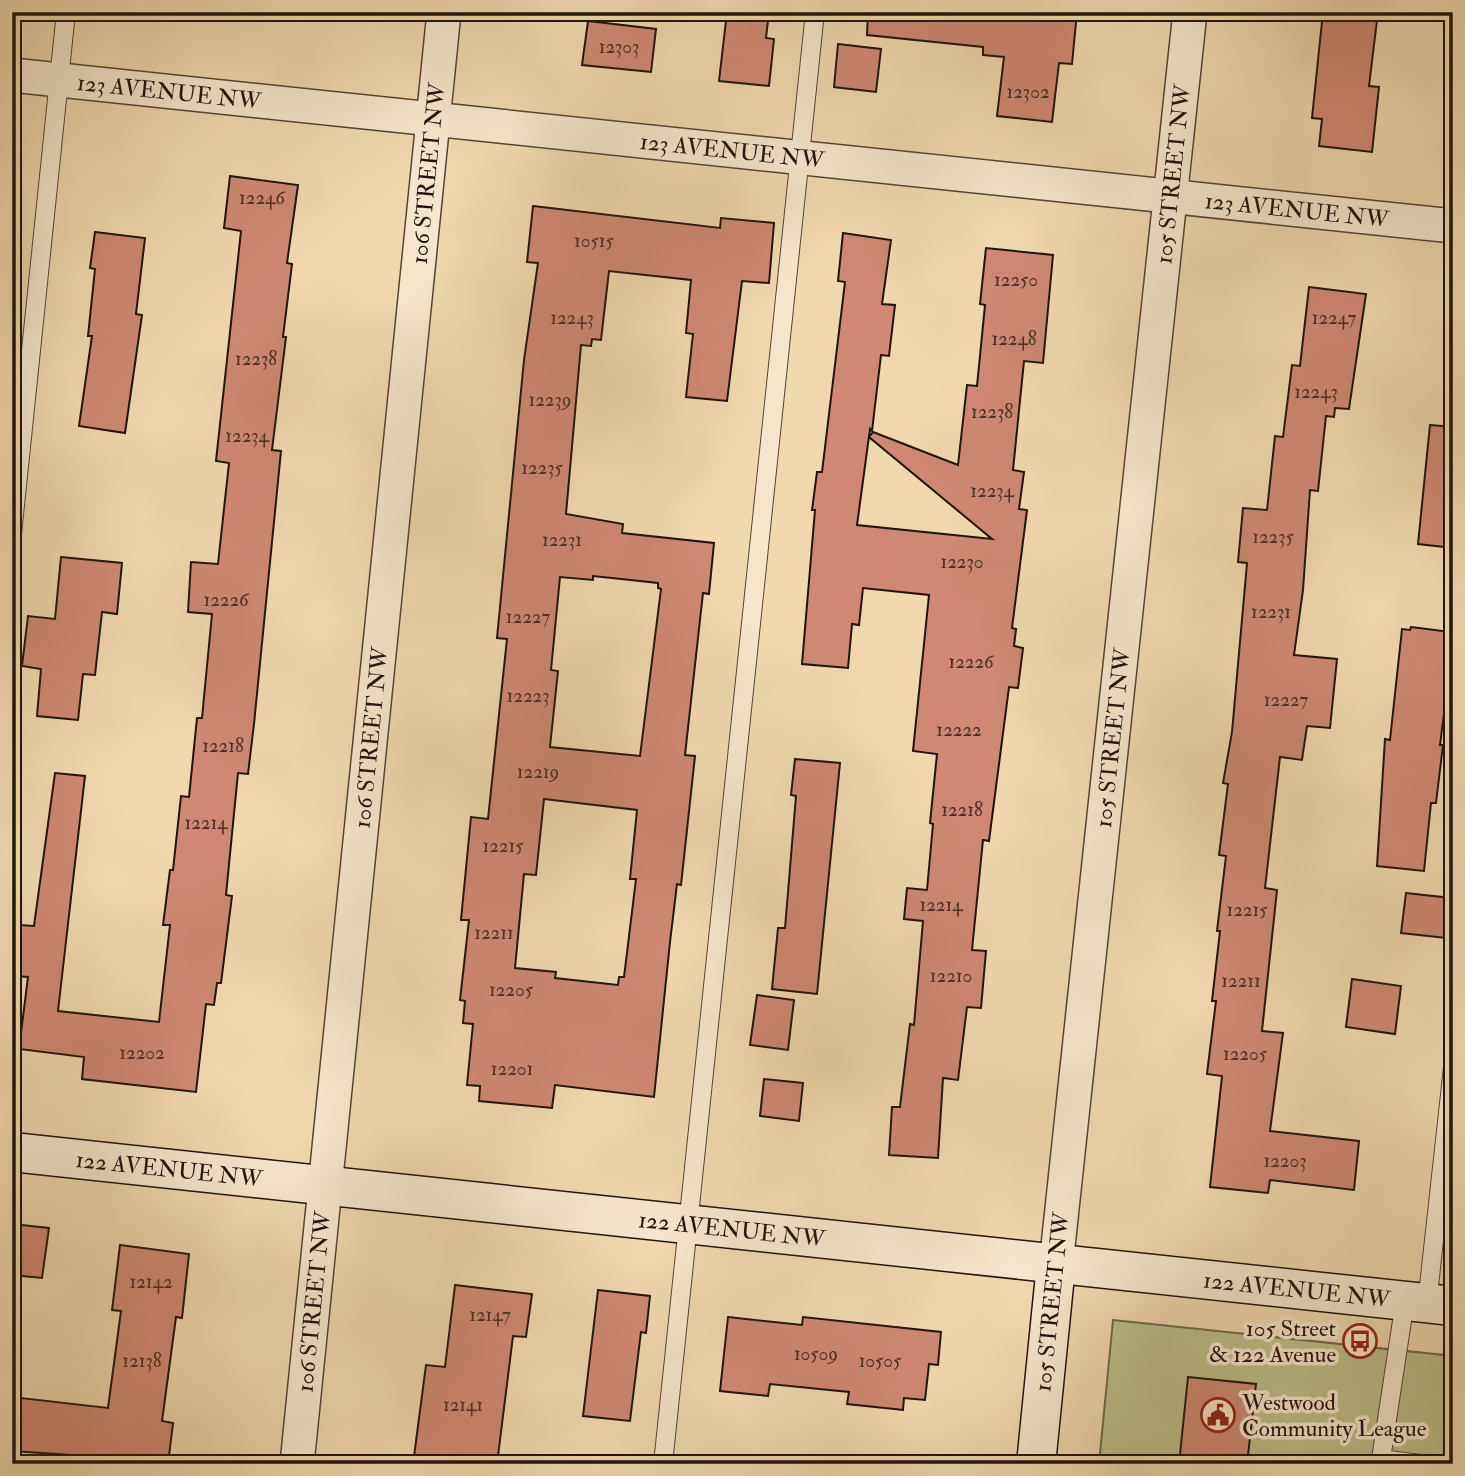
<svg xmlns="http://www.w3.org/2000/svg" width="1465" height="1476" font-family="'IM FELL Double Pica',serif">
<rect width="100%" height="100%" fill="#f0d7ae"/>
<filter id="stains"><feTurbulence type="fractalNoise" baseFrequency=".00286" numOctaves="4"/><feColorMatrix values="0 0 0 0 .2 0 0 0 0 .09 0 0 0 0 .02 0 0 0 .5 -.17"/></filter>
<radialGradient id="worn" r=".72"><stop offset=".6" stop-color="#630" stop-opacity="0"/><stop offset="1" stop-color="#630" stop-opacity=".3"/></radialGradient>
<!-- green -->
<polygon fill="#babe8a" stroke="#6c694c" stroke-width="2" points="1113,1320 1453,1356 1453,1464 1099,1464"/>
<!-- building -->
<g fill="#ce8873" stroke="#1f140f" stroke-width="2" fill-rule="evenodd">
<polygon points="727,12 769,12 766,38 774,39 769,86 719,81"/>
<polygon points="868,12 1077,12 1072,64 1059,63 1052,122 997,116 1004,57 983,55 983,47 867,35"/>
<polygon points="1323,12 1378,12 1369,86 1379,87 1372,152 1319,146 1322,119 1312,118"/>
<polygon points="588,21 656,29 651,72 582,65"/>
<polygon points="838,44 881,49 876,92 834,87"/>
<polygon points="230,176 298,185 287,263 292,264 283,337 286,337 272,450 281,451 254,724 248,774 238,773 226,895 232,896 221,983 217,983 214,1005 206,1004 196,1092 82,1079 84,1057 19,1049 28,977 14,976 19,925 34,926 55,773 85,776 58,1011 159,1022 170,925 163,925 170,870 173,870 181,796 189,797 197,718 202,718 212,614 188,612 191,562 218,564 229,463 216,461 241,231 224,228"/>
<path d="M533,206l187,22 1,-10 53,5 -5,60 -27,-2 -15,120 -41,-4 7,-63 -7,-1 5,-53 -82,-9 -8,69 -9,-1 -1,7 -10,-1 -15,169 57,10 -1,9 92,10 -5,51 -6,-1 -18,162 10,1 -14,129 -4,-1 -7,58 -16,155 -99,-12 -3,23 -73,-7 1,-15 -13,-1 6,-61 -10,-1 2,-22 -5,-1 9,-80h-8l10,-103 17,2 19,-180 -10,-1 27,-278 14,-97 -11,-1zM593,576l65,7v5l3,1 -21,167 -90,-9 8,-76 -7,-1 9,-93 33,3zM544,799l93,11 -7,69h6l-12,98h-5l-1,8 -63,-7 1,-6 -41,-4 9,-94 12,1z"/>
<polygon points="95,232 145,238 136,314 142,315 125,433 79,426 92,336 88,336 95,269 90,268"/>
<polygon points="843,233 891,240 882,304 895,305 889,356 881,355 872,431 870,429 857,525 992,539 869,437 873,432 958,465 967,385 977,386 985,305 980,304 986,248 1053,255 1043,363 1024,361 1013,470 1024,472 1019,509 1027,510 1012,628 1016,629 1014,646 1023,648 1018,688 1009,687 989,841 983,840 972,950 986,951 981,1008 967,1007 958,1080 943,1078 938,1158 889,1155 892,1107 900,1107 910,1024 914,1025 923,921 904,919 907,888 927,890 933,824 930,823 937,754 913,751 929,595 863,588 859,625 852,624 848,668 802,664 815,510 812,510 817,472 822,472 845,282 838,281"/>
<polygon points="1309,287 1366,294 1349,409 1335,408 1334,417 1326,416 1318,491 1310,490 1303,590 1294,655 1337,659 1330,728 1307,726 1302,760 1280,757 1265,888 1277,890 1262,1031 1283,1033 1270,1131 1359,1141 1354,1190 1270,1180 1268,1193 1210,1187 1222,1076 1207,1074 1216,1001 1212,1001 1220,931 1217,931 1226,856 1219,855 1228,784 1223,783 1232,732 1247,563 1238,562 1243,508 1267,510 1275,436 1283,437 1292,365 1300,366"/>
<polygon points="1430,425 1453,427 1453,548 1418,544"/>
<polygon points="61,557 122,563 117,614 102,612 95,675 83,674 78,720 37,716 41,669 22,666 28,616 55,619"/>
<polygon points="1411,627 1451,632 1444,691 1447,691 1440,745 1443,745 1436,803 1431,803 1424,871 1377,866 1385,739 1390,740 1402,629 1410,630"/>
<polygon points="795,759 840,763 817,994 772,989 778,928 785,928 796,796 791,795"/>
<polygon points="1406,893 1451,898 1446,938 1401,933"/>
<polygon points="1352,979 1401,986 1395,1034 1346,1027"/>
<polygon points="757,995 794,1000 788,1050 750,1045"/>
<polygon points="764,1079 803,1083 799,1121 760,1116"/>
<polygon points="12,1224 49,1228 42,1278 12,1275"/>
<polygon points="120,1245 189,1254 182,1318 176,1317 162,1421 173,1423 168,1464 85,1464 86,1456 12,1451 12,1397 108,1408 121,1311 112,1310"/>
<polygon points="455,1285 532,1294 526,1337 513,1336 497,1464 413,1464 426,1365 445,1367"/>
<polygon points="598,1290 650,1296 646,1333 641,1332 630,1421 583,1416"/>
<polygon points="728,1317 802,1325 803,1317 941,1332 938,1365 929,1364 925,1400 904,1398 903,1410 847,1404 849,1392 770,1384 768,1396 720,1391"/>
<polygon points="1188,1377 1256,1384 1247,1464 1179,1464"/>
</g>
<g fill="none" stroke-linecap="round" stroke-linejoin="round">
<!-- lane casing -->
<g stroke="#534537" stroke-width="20">
<g id="lane">
<polyline points="12,534 66,12"/>
<polyline points="1405,1301 1381,1459 1420,1464"/>
<polyline points="1427,1304 1453,1067"/>
<polyline points="663,1464 815,12"/>
</g>
</g>
<!-- street casing -->
<g stroke="#534537" stroke-width="36">
<g id="street">
<path id="s1" d="M12,75l1441,151"/>
<path id="s2" d="M1056,1265l134,-1253"/>
<path id="s3" d="M297,1464l147,-1452"/>
</g>
</g>
<!-- secondary casing -->
<g stroke="#1f140f" stroke-width="41">
<g id="secondary">
<path id="s4" d="M12,1152l1441,154"/>
<polyline points="1036,1464 1056,1265"/>
</g>
</g>
<!-- lane -->
<use href="#lane" stroke="#f5e5ca" stroke-width="18"/>
<!-- street -->
<use href="#street" stroke="#f5e5ca" stroke-width="33"/>
<!-- secondary -->
<use href="#secondary" stroke="#f5e5ca" stroke-width="38"/>
</g>
<!-- icons -->
<defs>
<g id="bus-ring" transform="scale(1.75)"><circle r="9.5" fill="#f5e5ca" stroke="#8f2418" stroke-width="1.5"/><path d="M-5-6H5V4H4V6H2V4H-2V6H-4V4H-5ZM-3.5-4V0h7V-4ZM-3.5 1.2v1.5H-2V1.2ZM2 1.2v1.5H3.5V1.2Z" fill="#8f2418"/></g>
<g id="civic-ring" transform="scale(1.75)"><circle r="9.5" fill="#f5e5ca" stroke="#8f2418" stroke-width="1.5"/><path d="M-.6-6.5H3V-4.5H.6V-3L4-1V1h2V6H-6V1h2V-1L-.6-3ZM-1.2 2.5V6h2.4V2.5Z" fill="#8f2418"/></g>
</defs>
<g fill-rule="evenodd">
<use href="#bus-ring" x="1360" y="1341"/>
<use href="#civic-ring" x="1218" y="1415"/>
</g>
<g text-anchor="middle" dominant-baseline="central" stroke-width="7" stroke-linejoin="round" paint-order="stroke">
<!-- number labels -->
<g font-size="19" fill="#4b3128">
<text x="619" y="47">12303</text>
<text x="1028" y="92">12302</text>
<text x="262" y="198">12246</text>
<text x="594" y="241">10515</text>
<text x="1016" y="280">12250</text>
<text x="572" y="318">12243</text>
<text x="1334" y="318">12247</text>
<text x="1014" y="339">12248</text>
<text x="256" y="359">12238</text>
<text x="1316" y="392">12243</text>
<text x="550" y="400">12239</text>
<text x="992" y="412">12238</text>
<text x="247" y="436">12234</text>
<text x="542" y="468">12235</text>
<text x="992" y="491">12234</text>
<text x="1273" y="537">12235</text>
<text x="562" y="540">12231</text>
<text x="962" y="562">12230</text>
<text x="226" y="600">12226</text>
<text x="1271" y="612">12231</text>
<text x="528" y="617">12227</text>
<text x="971" y="662">12226</text>
<text x="528" y="696">12223</text>
<text x="1286" y="700">12227</text>
<text x="959" y="730">12222</text>
<text x="223" y="746">12218</text>
<text x="538" y="772">12219</text>
<text x="962" y="810">12218</text>
<text x="206" y="823">12214</text>
<text x="503" y="846">12215</text>
<text x="941" y="905">12214</text>
<text x="1247" y="910">12215</text>
<text x="494" y="933">12211</text>
<text x="951" y="976">12210</text>
<text x="1241" y="981">12211</text>
<text x="511" y="990">12205</text>
<text x="142" y="1053">12202</text>
<text x="1245" y="1054">12205</text>
<text x="512" y="1069">12201</text>
<text x="1285" y="1161">12203</text>
<text x="151" y="1282">12142</text>
<text x="490" y="1315">12147</text>
<text x="816" y="1354">10509</text>
<text x="142" y="1361">12138</text>
<text x="880" y="1361">10505</text>
<text x="463" y="1405">12141</text>
</g>
<!-- street labels -->
<g font-size="23" fill="#1f140f" stroke="#f5e5ca">
<text stroke="none"><textPath href="#s1" startOffset="158">123 AVENUE NW</textPath></text>
<text stroke="none"><textPath href="#s1" startOffset="724">123 AVENUE NW</textPath></text>
<text stroke="none"><textPath href="#s3" startOffset="1297">106 STREET NW</textPath></text>
<text stroke="none"><textPath href="#s2" startOffset="1097">105 STREET NW</textPath></text>
<text stroke="none"><textPath href="#s1" startOffset="1292">123 AVENUE NW</textPath></text>
<text stroke="none"><textPath href="#s3" startOffset="730">106 STREET NW</textPath></text>
<text stroke="none"><textPath href="#s2" startOffset="530">105 STREET NW</textPath></text>
<text stroke="none"><textPath href="#s4" startOffset="158">122 AVENUE NW</textPath></text>
<text stroke="none"><textPath href="#s4" startOffset="724">122 AVENUE NW</textPath></text>
<text stroke="none"><textPath href="#s4" startOffset="1292">122 AVENUE NW</textPath></text>
<text stroke="none"><textPath href="#s3" startOffset="163">106 STREET NW</textPath></text>
<text transform="translate(1052 1302) rotate(-84)">105 STREET NW</text>
</g>
<!-- poi labels -->
<g font-size="23" fill="#1f140f" stroke="#f5e5ca" text-anchor="end">
<text x="1336" y="1328">105 Street<tspan x="1336" dy="26">&amp; 122 Avenue</tspan></text>
<text x="1242" y="1402" text-anchor="start">Westwood<tspan x="1242" dy="26">Community League</tspan></text>
</g>
</g>
<!-- margin -->
<rect width="1465" height="1476" fill="none" stroke="#f0d7ae" stroke-width="42"/>
<rect x="14" y="14" width="1437" height="1448" fill="none" stroke="#1f140f" stroke-width="3.5"/>
<rect x="21" y="21" width="1423" height="1434" fill="none" stroke="#1f140f" stroke-width="2"/>
<rect width="100%" height="100%" filter="url(#stains)"/>
<rect width="100%" height="100%" fill="url(#worn)"/>
</svg>
